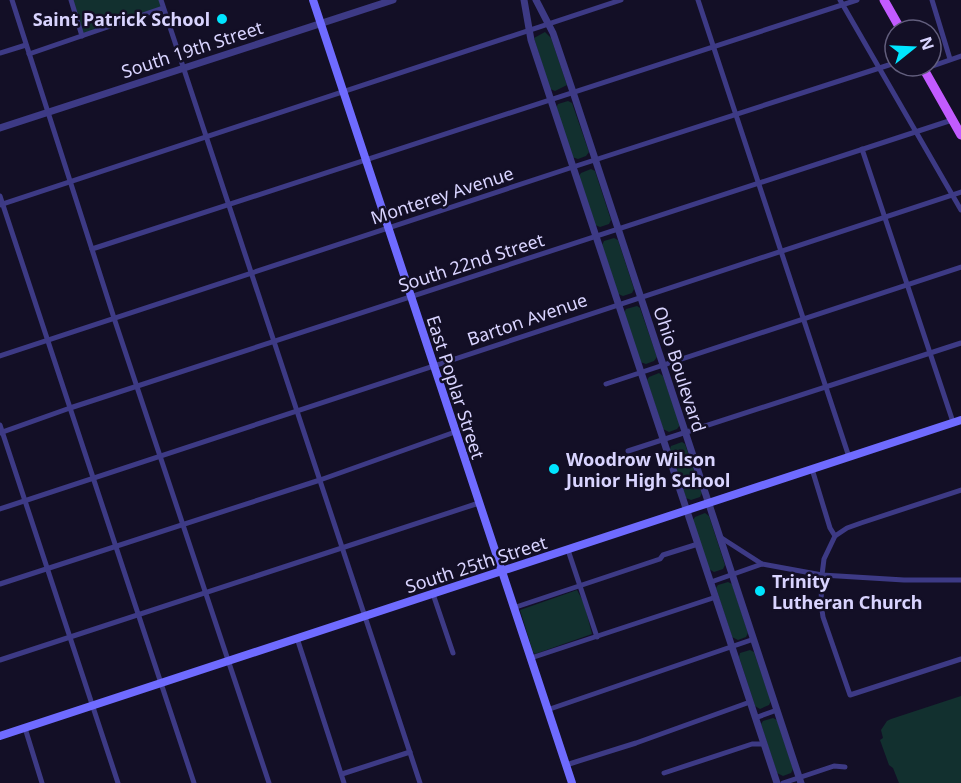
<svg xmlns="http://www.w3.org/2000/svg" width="961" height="783" font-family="'Noto Sans',sans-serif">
<rect width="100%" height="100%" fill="#130f26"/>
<!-- green -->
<g fill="#12302f">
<polygon points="71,0 161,0 163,8 82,36"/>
<polygon points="545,32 551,38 567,85 555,91 550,89 534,38"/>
<polygon points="568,101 572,103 589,152 586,156 578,159 572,157 556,108 558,104"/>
<polygon points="591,169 595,171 611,220 609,224 600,227 595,225 579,176 581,173"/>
<polygon points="614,238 618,240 634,289 632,293 623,296 618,294 602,245 604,241"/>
<polygon points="637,306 640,308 657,357 654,361 646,364 640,362 624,313 626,309"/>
<polygon points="659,373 663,376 680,425 677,429 669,432 663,429 647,380 649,377"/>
<polygon points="682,442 685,444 702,493 700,497 691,500 686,498 670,449 671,446"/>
<polygon points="705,513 709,516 725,565 723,569 714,572 709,569 693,520 695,517"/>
<polygon points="728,582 732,584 748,633 746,637 738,640 732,637 716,588 718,585"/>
<polygon points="577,590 584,603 592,634 535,654 533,652 520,610"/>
<polygon points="750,650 754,652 771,701 769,705 760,709 755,706 739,657 740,653"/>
<polygon points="961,696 961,783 899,783 893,768 889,765 880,740 883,738 881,730 887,721 891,719"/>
<polygon points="773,718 777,720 793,769 791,773 783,776 777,773 761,724 763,721"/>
</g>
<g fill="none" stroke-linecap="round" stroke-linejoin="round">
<!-- minor -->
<g stroke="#3d3a85" stroke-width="5">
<polyline points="12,0 114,318 269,783"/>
<polyline points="71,0 82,36"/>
<polyline points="161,0 420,783"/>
<polyline points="698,0 849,457"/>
<polyline points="840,0 961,210"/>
<polyline points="932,0 950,59"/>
<polyline points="0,53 26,45"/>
<polyline points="29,54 163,8"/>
<polyline points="924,69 961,56"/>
<polyline points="862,149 953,422"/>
<polyline points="0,196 194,783"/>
<polyline points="0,205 621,0"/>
<polyline points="92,249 857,0"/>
<polyline points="0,356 573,167 895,63"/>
<polyline points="606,384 961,267"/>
<polyline points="0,425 118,783"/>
<polyline points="0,433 70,408 952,120"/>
<polyline points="628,451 961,343"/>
<polyline points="812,469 830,528 835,536"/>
<polyline points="961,490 861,523 847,528 835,536 824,559 822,575 821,603 823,617 850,695 961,659"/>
<polyline points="0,509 961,192"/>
<polyline points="720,537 762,564 822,575 904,580 961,580"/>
<polyline points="568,550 597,637"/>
<polyline points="711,582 762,564"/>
<polyline points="0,584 320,480 455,432"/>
<polyline points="433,594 453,653"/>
<polyline points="513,608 660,559 663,555 698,544"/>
<polyline points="297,638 344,783"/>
<polyline points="531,658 716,597"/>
<polyline points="0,660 479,503"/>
<polyline points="547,710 754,639"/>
<polyline points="755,718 777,710"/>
<polyline points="25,728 42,783"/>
<polyline points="566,765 636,743 750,702"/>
<polyline points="664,773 752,744 764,744"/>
<polyline points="342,774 410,752"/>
<polyline points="783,783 834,766 845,767"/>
</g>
<!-- tertiary -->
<g stroke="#3d3a85" stroke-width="7">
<polyline points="524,0 531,40 777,783"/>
<polyline points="536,0 553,33 573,92 801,783"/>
<polyline points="0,128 393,0"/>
</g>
<!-- secondary -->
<g stroke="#6f6bff" stroke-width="8">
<polyline points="313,0 572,783"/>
<polyline points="0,736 961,420"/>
</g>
<!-- primary -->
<g stroke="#c25bff" stroke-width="9">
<polyline points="884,0 901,30"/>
<polyline points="922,66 961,135"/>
</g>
</g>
<!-- markers -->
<g fill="#00e5ff" stroke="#130f26" stroke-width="2">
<circle cx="222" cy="19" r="6"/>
<circle cx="554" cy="469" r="6"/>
<circle cx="760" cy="591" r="6"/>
</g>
<g text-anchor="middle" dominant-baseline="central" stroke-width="5" stroke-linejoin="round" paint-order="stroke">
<!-- poi labels -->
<g font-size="18" font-weight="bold" fill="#d9d4ff" stroke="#130f26" text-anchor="start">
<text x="210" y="19" text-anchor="end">Saint Patrick School</text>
<text x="566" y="459">Woodrow Wilson<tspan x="566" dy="21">Junior High School</tspan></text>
<text x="772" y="581">Trinity<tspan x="772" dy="21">Lutheran Church</tspan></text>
</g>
<!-- street labels -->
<g font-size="18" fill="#d9d4ff" stroke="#130f26">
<text transform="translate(192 49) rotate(-18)">South 19th Street</text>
<text transform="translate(442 195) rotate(-18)">Monterey Avenue</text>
<text transform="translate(471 262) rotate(-18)">South 22nd Street</text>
<text transform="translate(527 319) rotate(-19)">Barton Avenue</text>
<text transform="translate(680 369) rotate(72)">Ohio Boulevard</text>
<text transform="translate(456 387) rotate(72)">East Poplar Street</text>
<text transform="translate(476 564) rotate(-18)">South 25th Street</text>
</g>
</g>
<!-- north arrow -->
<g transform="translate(913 48) rotate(72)"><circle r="28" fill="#130f26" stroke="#625e7d" stroke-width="1.5"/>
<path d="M0-4.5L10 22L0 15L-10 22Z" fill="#00e5ff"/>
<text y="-9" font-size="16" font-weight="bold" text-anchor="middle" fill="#d9d4ff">N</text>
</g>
</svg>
